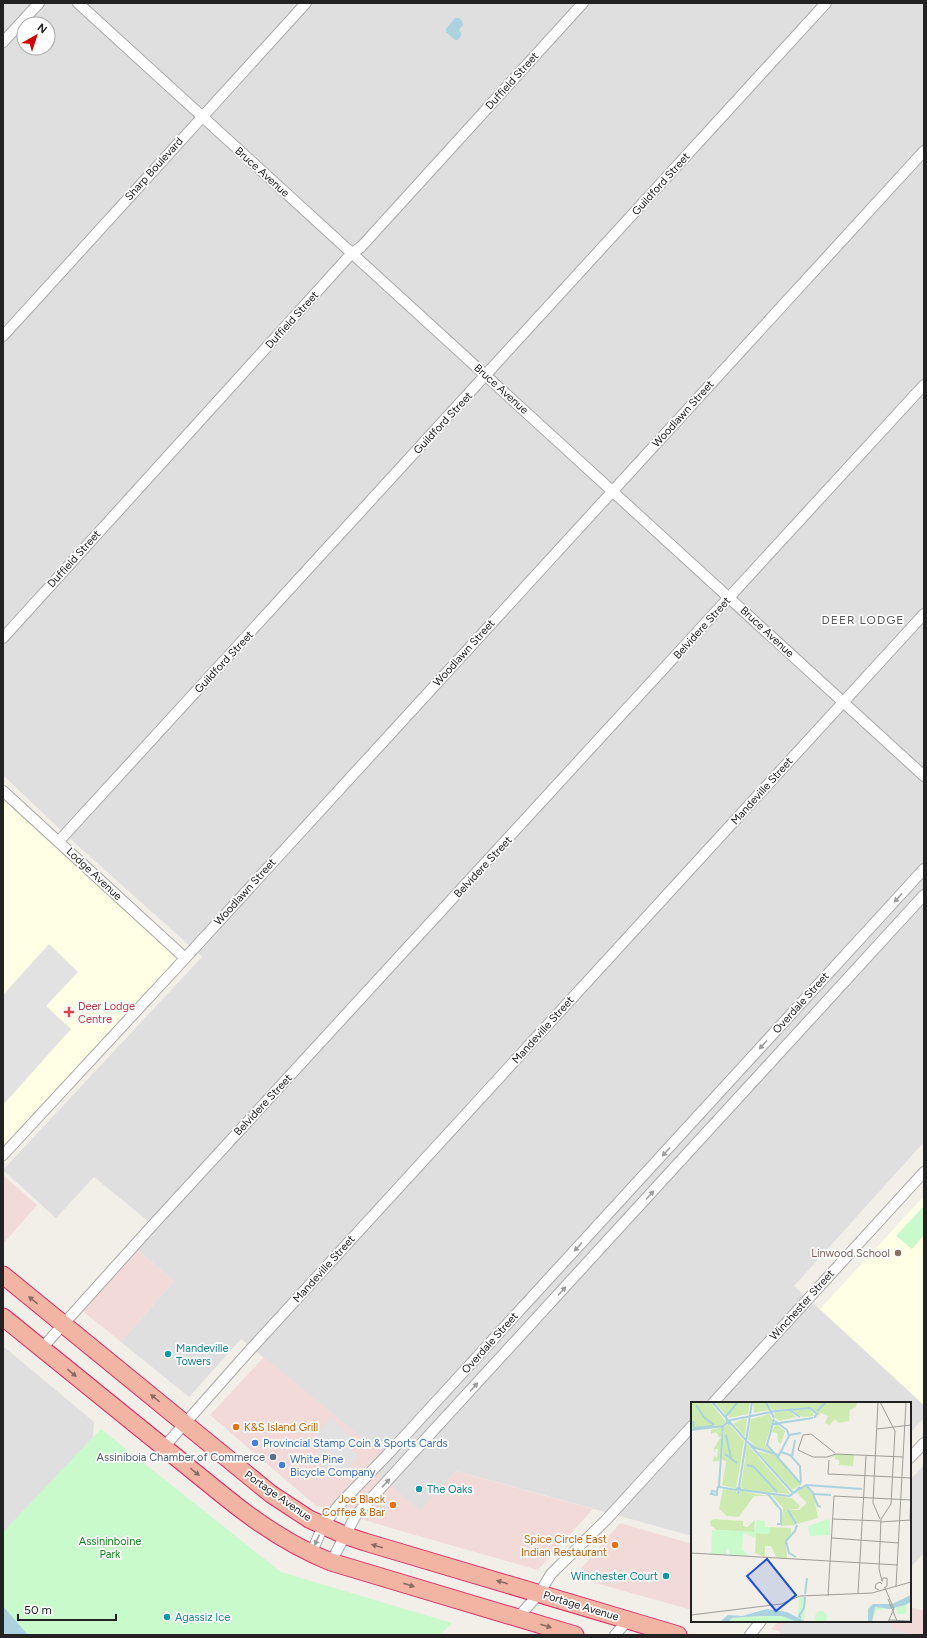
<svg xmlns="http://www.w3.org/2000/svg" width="927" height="1638" font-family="Figtree,sans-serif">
<rect width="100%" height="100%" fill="#f2efe9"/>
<!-- residential -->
<g fill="#e0dfdf" fill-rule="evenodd">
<path d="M3,3h921v1139l-130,144 130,119v13l-14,15v-30h-218v133l-236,-65 -36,41 -47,-43 16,-17 -16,-5 -132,-108 -52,58 -68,-55 53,-61 -41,-35 20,-21 -59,-48 -38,41 -53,-48 199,-213 -137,-123 -62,-59zM24,24h24v24h-24z"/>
<polygon points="3,1346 94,1422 93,1437 3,1534"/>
<polygon points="924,1465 924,1553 910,1568 910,1480"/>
</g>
<!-- commercial -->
<g fill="#f2dad9">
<polygon points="3,1175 37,1205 3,1244"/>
<polygon points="134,1247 174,1281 121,1342 79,1308"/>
<polygon points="264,1357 373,1447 389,1452 373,1469 420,1511 456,1471 593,1509 538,1570 401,1531 315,1505 210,1415"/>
<polygon points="620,1523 692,1544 692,1610 574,1577"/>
<polygon points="910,1607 924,1611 924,1635 791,1635 771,1629 779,1621 910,1621"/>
</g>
<!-- education -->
<g fill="#ffffe5">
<polygon points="3,791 185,958 3,1155"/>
<polygon points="924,1196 924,1405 820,1309"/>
</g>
<!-- park -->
<g fill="#c8facc">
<polygon points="924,1206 924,1235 912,1249 896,1236"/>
<polygon points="101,1429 281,1572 452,1623 440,1635 28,1635 3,1606 3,1532"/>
</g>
<!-- parking -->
<g fill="#e2e2e2">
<polygon points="49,944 78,972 46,1006 71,1029 3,1105 3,995"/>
<polygon points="331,1418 358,1441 351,1450 359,1456 339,1479 314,1458 321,1449 311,1440"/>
<polygon points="786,1621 880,1621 894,1624 893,1629 916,1635 784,1635 780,1634 782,1625"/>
</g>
<!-- water -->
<g fill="#aad3df">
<polygon points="455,18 459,18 462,21 463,25 459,30 461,33 461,36 458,40 455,40 446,32 446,29"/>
<polygon points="3,1606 28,1635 3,1635"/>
</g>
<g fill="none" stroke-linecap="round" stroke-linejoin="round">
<!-- minor casing -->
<g stroke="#a9a9a9" stroke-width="12">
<g id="minor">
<polyline points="78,3 924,776"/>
<polyline points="3,42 39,3"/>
<polyline points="3,336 306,3"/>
<polyline points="3,638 352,253 361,247 583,3"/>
<polyline points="3,791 185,958"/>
<polyline points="59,841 826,3"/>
<polyline points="3,1155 178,966 924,151"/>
<polyline points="42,1348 150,1228 924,385"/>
<polyline points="713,1403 924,1172"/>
<polyline points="164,1447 249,1351 924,614"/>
<polyline points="910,1458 924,1443"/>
<polyline points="311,1554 323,1526 339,1505 389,1453 924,869"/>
<polyline points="331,1562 356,1515 924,895"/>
<polyline points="518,1617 539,1594 551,1574 606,1520 692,1426"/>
<polyline points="615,1635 628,1620"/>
<polyline points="750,1635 761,1621"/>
</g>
</g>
<!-- trunk casing -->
<g stroke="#dc2a67" stroke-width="19">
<g id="trunk">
<polyline points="3,1275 271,1494 309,1519 344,1535 365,1542 678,1635"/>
<path d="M3,1317l221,179c33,27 67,50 107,66l244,73"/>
</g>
</g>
<!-- minor -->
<use href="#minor" stroke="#fff" stroke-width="10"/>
<!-- trunk -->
<use href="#trunk" stroke="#f2b4a3" stroke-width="17"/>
</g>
<!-- one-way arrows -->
<defs><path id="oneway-solid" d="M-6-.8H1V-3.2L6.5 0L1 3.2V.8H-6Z"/></defs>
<g fill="#9c9c9c">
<use href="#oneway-solid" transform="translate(898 898) rotate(132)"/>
<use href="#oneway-solid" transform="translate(763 1045) rotate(132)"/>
<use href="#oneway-solid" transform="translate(666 1152) rotate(132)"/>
<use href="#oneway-solid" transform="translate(650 1195) rotate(-48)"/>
<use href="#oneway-solid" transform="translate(578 1247) rotate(132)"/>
<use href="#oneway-solid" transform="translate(562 1291) rotate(-48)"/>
<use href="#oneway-solid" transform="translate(474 1387) rotate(-48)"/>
<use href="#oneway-solid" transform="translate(386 1483) rotate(-47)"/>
<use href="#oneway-solid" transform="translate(317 1540) rotate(114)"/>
</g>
<g fill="#8a6b62">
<use href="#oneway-solid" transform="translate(33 1300) rotate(-141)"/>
<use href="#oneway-solid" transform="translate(72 1373) rotate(39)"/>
<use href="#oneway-solid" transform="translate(155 1398) rotate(-141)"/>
<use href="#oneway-solid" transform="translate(195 1472) rotate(39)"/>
<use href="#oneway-solid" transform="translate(377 1546) rotate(-164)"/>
<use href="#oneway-solid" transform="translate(502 1582) rotate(-164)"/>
<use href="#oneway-solid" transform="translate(409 1585) rotate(17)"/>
<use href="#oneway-solid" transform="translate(546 1626) rotate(17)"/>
</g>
<!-- markers -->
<path fill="#e0444e" stroke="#fff" stroke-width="1.5" d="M67 1006h4v4h4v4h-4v4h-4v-4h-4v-4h4z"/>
<circle fill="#8d6e63" stroke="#fff" stroke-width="1.5" cx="898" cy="1253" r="4"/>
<g fill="#0f9aa8" stroke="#fff" stroke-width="1.5">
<circle cx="168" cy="1354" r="4"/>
<circle cx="419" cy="1489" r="4"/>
<circle cx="666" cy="1576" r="4"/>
<circle cx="167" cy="1617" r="4"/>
</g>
<g fill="#e8710a" stroke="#fff" stroke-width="1.5">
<circle cx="236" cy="1427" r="4"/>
<circle cx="393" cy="1505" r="4"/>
<circle cx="615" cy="1545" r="4"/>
</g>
<g fill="#3f7fe0" stroke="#fff" stroke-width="1.5">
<circle cx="255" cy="1443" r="4"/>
<circle cx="282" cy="1465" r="4"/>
</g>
<circle fill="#5c6f8a" stroke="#fff" stroke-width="1.5" cx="273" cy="1457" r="4"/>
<g text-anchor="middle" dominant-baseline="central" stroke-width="3.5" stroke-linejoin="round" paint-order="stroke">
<!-- street labels -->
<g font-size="11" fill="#222" stroke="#fff">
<text transform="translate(512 81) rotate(-48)">Duffield Street</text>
<text transform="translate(154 169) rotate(-48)">Sharp Boulevard</text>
<text transform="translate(262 172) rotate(42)">Bruce Avenue</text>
<text transform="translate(661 184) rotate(-48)">Guildford Street</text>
<text transform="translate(292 320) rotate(-48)">Duffield Street</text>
<text transform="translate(501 389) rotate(42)">Bruce Avenue</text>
<text transform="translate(683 414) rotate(-48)">Woodlawn Street</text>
<text transform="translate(443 423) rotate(-47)">Guildford Street</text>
<text transform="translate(74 559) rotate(-48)">Duffield Street</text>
<text transform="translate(702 628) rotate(-48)">Belvidere Street</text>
<text transform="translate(767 632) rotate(43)">Bruce Avenue</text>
<text transform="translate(464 653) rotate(-48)">Woodlawn Street</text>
<text transform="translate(224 662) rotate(-47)">Guildford Street</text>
<text transform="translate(762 791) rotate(-48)">Mandeville Street</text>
<text transform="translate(483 867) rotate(-47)">Belvidere Street</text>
<text transform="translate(94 874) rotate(43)">Lodge Avenue</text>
<text transform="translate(245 892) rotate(-48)">Woodlawn Street</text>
<text transform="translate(801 1003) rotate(-48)">Overdale Street</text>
<text transform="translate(543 1030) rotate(-48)">Mandeville Street</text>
<text transform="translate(263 1105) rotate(-47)">Belvidere Street</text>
<text transform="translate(324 1269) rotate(-48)">Mandeville Street</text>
<text transform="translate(802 1305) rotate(-48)">Winchester Street</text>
<text transform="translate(490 1343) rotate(-48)">Overdale Street</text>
<text transform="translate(278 1496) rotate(35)">Portage Avenue</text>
<text transform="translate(581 1606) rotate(17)">Portage Avenue</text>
</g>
<!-- health labels -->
<g font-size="11" fill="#be3a42" stroke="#fff" text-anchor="start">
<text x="78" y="1006">Deer Lodge<tspan x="78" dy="13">Centre</tspan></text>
</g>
<!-- education labels -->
<g font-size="11" fill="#785e54" stroke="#fff" text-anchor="end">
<text x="890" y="1253">Linwood School</text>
</g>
<!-- culture labels -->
<g font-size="11" fill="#0d838f" stroke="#fff" text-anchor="start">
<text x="176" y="1348">Mandeville<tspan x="176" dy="13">Towers</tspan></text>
<text x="427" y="1489">The Oaks</text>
<text x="658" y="1576" text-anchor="end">Winchester Court</text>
<text x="175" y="1617">Agassiz Ice</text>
</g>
<!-- food labels -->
<g font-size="11" fill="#c56008" stroke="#fff" text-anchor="end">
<text x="244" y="1427" text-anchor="start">K&amp;S Island Grill</text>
<text x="385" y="1499">Joe Black<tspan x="385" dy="13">Coffee &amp; Bar</tspan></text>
<text x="607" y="1539">Spice Circle East<tspan x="607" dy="13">Indian Restaurant</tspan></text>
</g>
<!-- shop labels -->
<g font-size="11" fill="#366cbe" stroke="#fff" text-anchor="start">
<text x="263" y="1443">Provincial Stamp Coin &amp; Sports Cards</text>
<text x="290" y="1459">White Pine<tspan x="290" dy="13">Bicycle Company</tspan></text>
</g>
<!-- service labels -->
<g font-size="11" fill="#4e5e75" stroke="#fff" text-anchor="end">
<text x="265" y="1457">Assiniboia Chamber of Commerce</text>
</g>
<!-- park labels -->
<g font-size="11" fill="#0c8416" stroke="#fff">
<text x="110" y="1541">Assininboine<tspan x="110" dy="13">Park</tspan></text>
</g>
<!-- neighbourhood labels -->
<g font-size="12" letter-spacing="1" fill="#555" stroke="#fff">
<text x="863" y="620">DEER LODGE</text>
</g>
</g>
<!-- overview -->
<g transform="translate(691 1402)">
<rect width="220" height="220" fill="#f2efe9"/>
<path d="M0,0h19l16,20 -4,4 -31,4zM23,0h23l-11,13zM48,0h11l-2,12 -19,4 -1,-4zM62,0h12l4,8 -15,3zM76,0h90l-1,5 -6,3 -1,11 -10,2 -4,-4 -5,6 -5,-2 3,-7 -7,-3 -2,3 -8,-8 -39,2zM119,7l5,7 -13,1 -10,-7zM99,9l6,6 -17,4 -5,-4 1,-5zM78,12l4,6 -8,25 8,8 -17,-6 -8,-8 3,-20zM56,16l-2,18h-1l-11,-13zM38,22l15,17 -8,48 -14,-4 4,-23 -4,-3 2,-32zM85,22l9,7 -4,13 -3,-2 -1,-9 -6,-1zM32,25v10h-4l-3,-5 -5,2v-4zM29,36h3v5l-2,17 -8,2 1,-7 3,3 1,-9h-3l-1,4v-5zM56,42l43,49v1l-47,-4 -2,-3zM66,49l18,4 27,29 -10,6zM144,52l19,1 -1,11 -14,-1v-5l-4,-1v-3l-6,3zM114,83l9,11 4,22 -21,6 -9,-13 8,14 -15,1 2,-18 -11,-13 20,3 8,8 -2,3h-11l12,1 8,-7 -10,-10zM32,87l13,2 2,3 2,-3 29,5h-15l-15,21 -12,-1 -8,-7zM23,117l29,2v5l4,1 8,-7 -1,12 -37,-2 -6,-4 -1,-5zM79,125l21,1v7l-5,5 1,18h-10l-6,-12h-6v11l-10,-4 1,-20 13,1z" fill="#cdebb0"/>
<path d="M137,117l2,3v13l-20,1 -2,-10zM66,118l8,1v6h5l-1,7 -13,-1v5l-13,-5 -1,17 7,6 -20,-1v-6h-2l-1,6 -15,-1 1,-24 42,2zM108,195h7l-2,19 5,1h-5v4l-6,-3zM216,202l-2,10h-8l-1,-6 -19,2 -5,12 3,-15 15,2zM124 215a6 6 0 1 1 12 0a6 6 0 1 1-12 0ZM69,214h22l15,6h-69l4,-4z" fill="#c8facc"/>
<path d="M220,193v7l-6,3 -15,4 -15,-2 -3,15h-4v-13l5,-5h19zM76,207l20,3 19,10h-9l-15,-6h-22l-28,2 -4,4h-27l20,-1 7,-6 14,1z" fill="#aad3df"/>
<path fill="none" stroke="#aad3df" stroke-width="2" d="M21,0l81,91M75,0l8,16M5,3l8,12 10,8M99,8l10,7M126,9l9,-9M83,17l-7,26 34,39M2,19l1,7 20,-2M84,19l12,9 2,6 -11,21M40,22l-4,-1 -1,-7 12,-14M82,22l40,-6M0,28l33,-4M35,33l5,23M98,33l12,-2M56,40l9,6 22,7M90,50l9,3 10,11 1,16M34,52l12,9M101,54l3,-16M56,63l7,2 23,25M115,83l-17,11 -48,-6 -2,-3 -3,3 -17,-3 4,-61 8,-6 45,-9 34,-3 7,6 -3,4M115,83l56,4M115,83l8,9 17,1M26,90v3l-6,-1 1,-3 5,1 1,-6M47,92l14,-92M77,92l13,16v14h-4M122,92l5,12 3,1M99,94l10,-9M97,108l8,14M105,155l-7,-4 -3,-12 9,-10 2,-6M114,192l2,-16M110,216l-2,-2 5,-8 1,-11"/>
<path fill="none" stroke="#9f9d99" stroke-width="1" d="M187,0l-5,101 7,16M189,0l15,29 -4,73 -10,15 -2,50 3,12M186,27l34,-4M120,32l-8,1 -5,15 15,7h14l9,-3 67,3M120,32l24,19M138,58l-1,14 46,2M183,74l37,2M142,117l47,2M219,117l1,-26M189,120l31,-2M141,136l67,5M0,151l207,12M191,180l1,-4h4v8l-3,2M205,184l10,-184M194,186l9,21 -6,13M188,188l-4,-2 1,-4 4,-2 2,2M167,191l8,-137M137,194l6,-100 77,4M197,197l9,22M0,213l90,-11 19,-8 72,-3 39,-11M198,218l22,1"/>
<path fill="#1d4ed8" fill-opacity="0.15" stroke="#1d4ed8" stroke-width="2" d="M76,157l29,36 -20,16 -29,-35z"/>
<rect width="220" height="220" fill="none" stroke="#222" stroke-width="2"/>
</g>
<!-- border -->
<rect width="927" height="1638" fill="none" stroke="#222222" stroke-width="8"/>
<!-- north arrow -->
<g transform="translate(36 36) rotate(39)"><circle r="19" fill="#ffffff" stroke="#a7a7a7"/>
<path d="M0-3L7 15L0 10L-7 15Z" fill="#d40000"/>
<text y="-6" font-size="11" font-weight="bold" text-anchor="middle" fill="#222222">N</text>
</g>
<!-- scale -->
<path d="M18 1614v6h98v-6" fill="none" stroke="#222222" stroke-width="2"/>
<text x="24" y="1614" font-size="12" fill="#222222" stroke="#ffffff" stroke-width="3" paint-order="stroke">50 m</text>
</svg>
